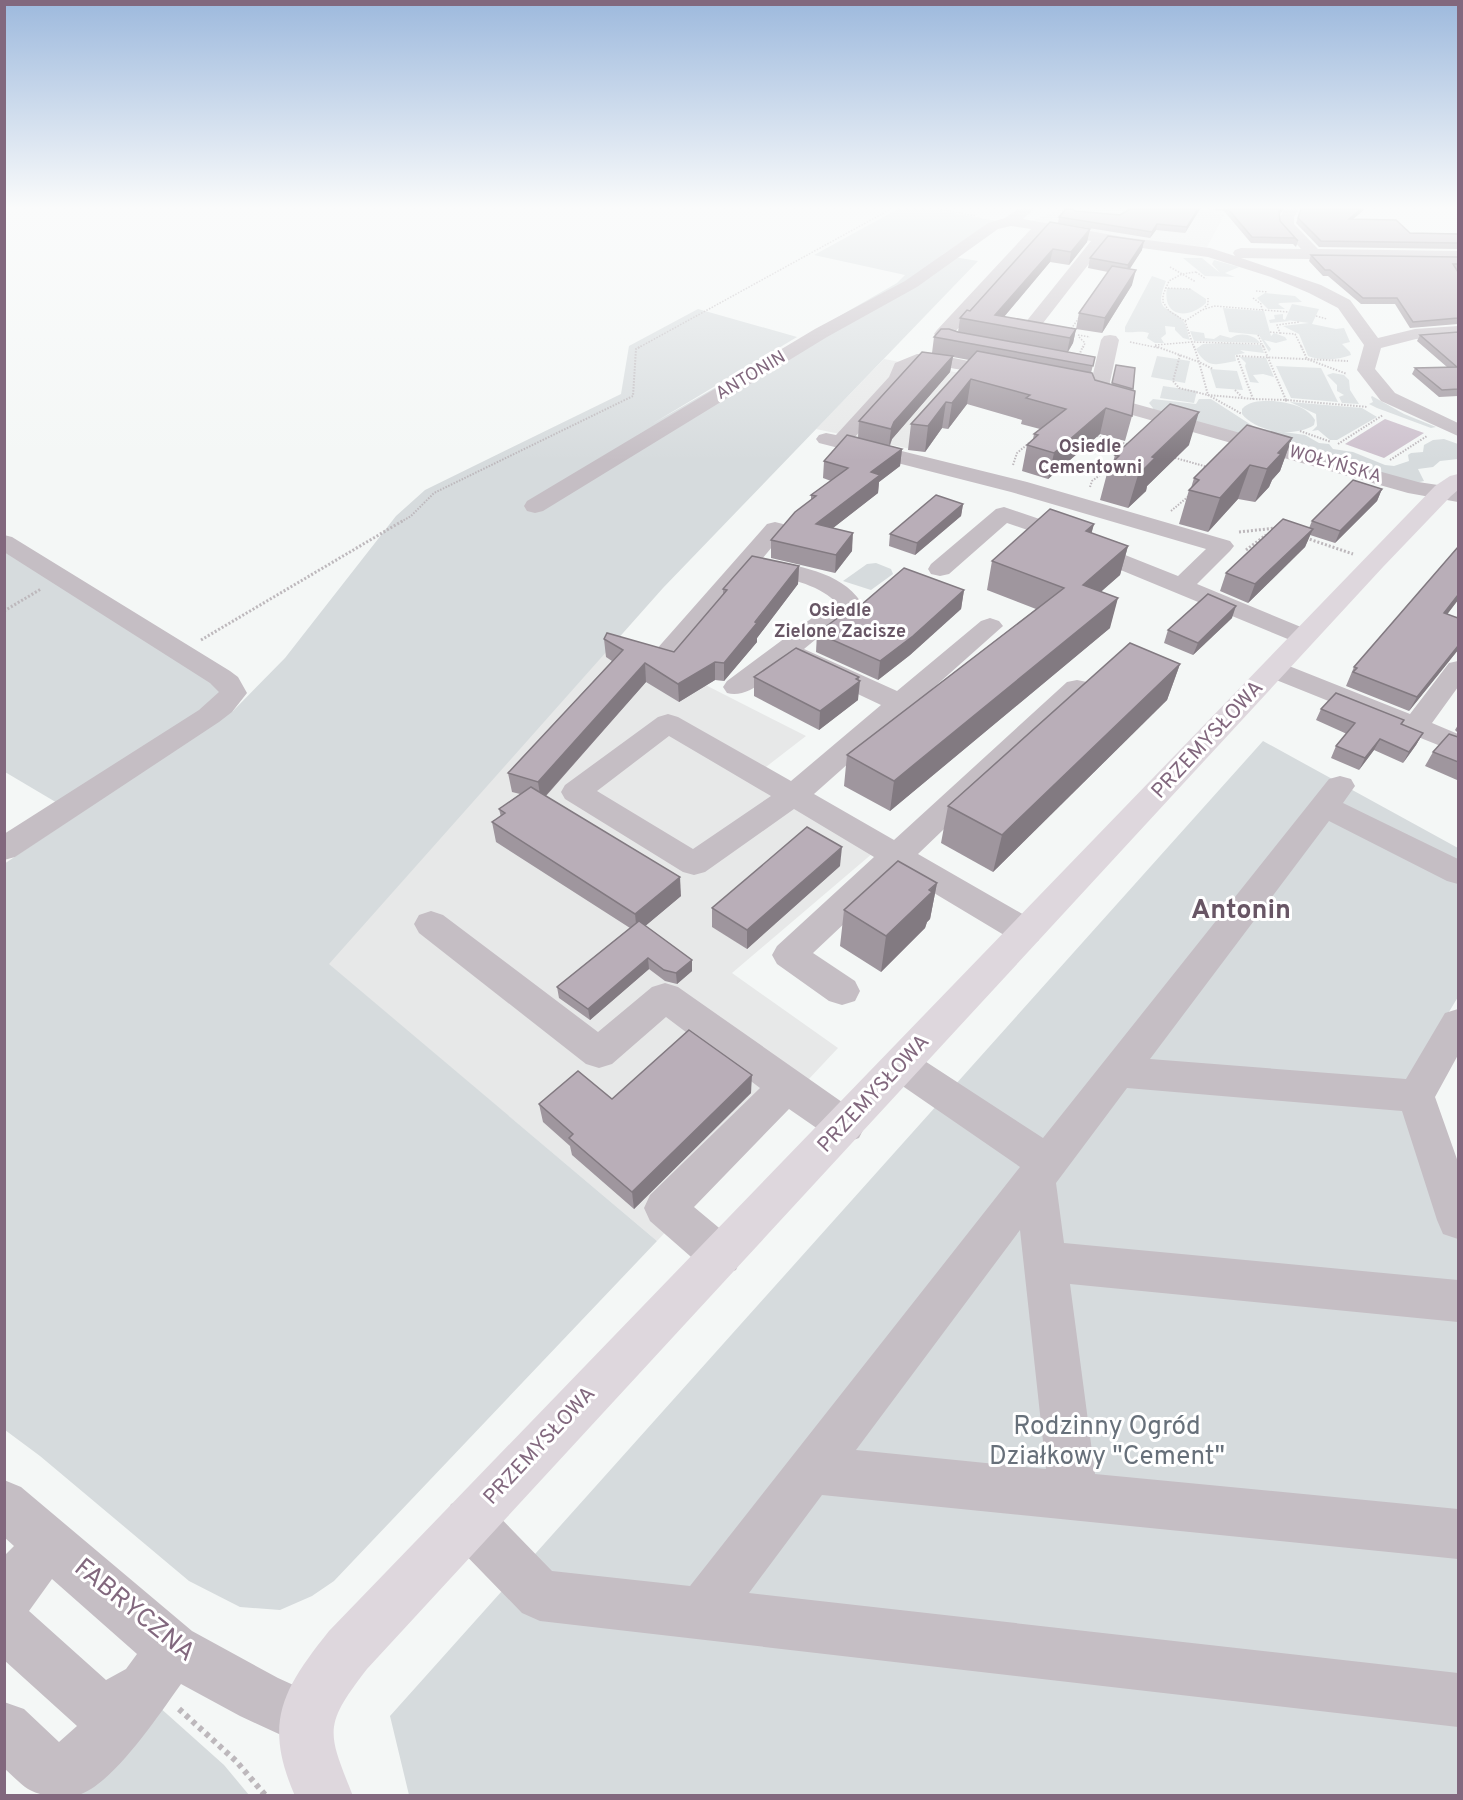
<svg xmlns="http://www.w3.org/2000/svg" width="1463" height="1800" font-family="Overpass,sans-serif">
<rect width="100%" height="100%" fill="#f4f7f6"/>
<!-- built -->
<g fill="#e7e8e8">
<polygon points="1063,209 1192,209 1224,215 1207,247 1136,241 1028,222"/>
<polygon points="884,359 987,378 948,429 942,428 925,452 816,429"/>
<polygon points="615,639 806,736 762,770 887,841 732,973 838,1048 657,1241 328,964"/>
</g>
<!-- green -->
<g fill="#d6dbdd">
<polygon points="898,209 930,209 997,221 989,224 942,255 978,261 663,588 329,964 657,1241 334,1581 312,1596 280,1610 240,1607 189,1581 40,1456 5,1430 4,864 233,711 285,658 396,516 425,490 621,394 629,346 698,309 797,337 652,424 897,283 905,275 814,255"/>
<polygon points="1183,258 1202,258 1220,273 1212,264 1214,260 1239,267 1225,273 1235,277 1205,276"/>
<path d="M1152,276l14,5c-14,35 6,23 18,41 3,5 4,13 6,18l-7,-2 -8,-8v-3l-10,-1 1,8 -5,4 3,5h-9l-8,-5 2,-5c-8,-3 -15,0 -24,-1v-5z"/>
<path d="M1167,288l24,1 15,10v4c-18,17 -44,14 -39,-15z"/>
<polygon points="1265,293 1295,296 1302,302 1280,303 1278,304 1285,309 1268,309 1257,298"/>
<path d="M1292,304l27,5 -7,15 24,5 8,-1 6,14 -8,2 8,8 1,3c-13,5 -30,6 -43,1l-9,-22 -16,-8 26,-3 -22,-3 3,1 -20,2 -1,-3 6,-1 -1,-4 9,-1v5l2,1z"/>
<polygon points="1223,308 1264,311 1271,336 1274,333 1285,337 1287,340 1276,343 1264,340 1271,349 1269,352 1259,335 1229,332"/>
<path d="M1190,331l14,2 1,5 9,1 6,-4 11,3c8,-6 23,-4 29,5l-66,-2z"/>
<path d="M1226,343l35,2 3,8 -24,-3 5,3 -10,2 1,6c-18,3 -29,9 -40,-12l7,-5z"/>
<polygon points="1157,356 1190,361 1185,383 1151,377"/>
<polygon points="1240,357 1266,358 1274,377 1263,374 1253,375 1259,383 1250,382 1245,366 1246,363"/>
<polygon points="1276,366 1321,368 1338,402 1291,398"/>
<polygon points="1210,369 1237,371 1243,390 1216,388"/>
<polygon points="1333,373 1344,375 1349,380 1350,390 1359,404 1342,403 1339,397 1344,395 1337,391 1337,385 1327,375"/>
<polygon points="1163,386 1197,391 1194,403 1160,398"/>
<polygon points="1372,396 1404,414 1436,427 1431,428 1377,408 1369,404 1373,402 1371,397"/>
<polygon points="1153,399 1196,404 1199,399 1211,399 1256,428 1305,435 1319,443 1329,444 1333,449 1353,452 1385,465 1394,466 1409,461 1408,455 1411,453 1423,452 1424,445 1433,440 1444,439 1458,444 1458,459 1440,461 1433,467 1418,469 1424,481 1411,484 1152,411 1153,408 1149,403"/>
<path d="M1274,401c15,2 33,5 41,19l-1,5c-19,13 -58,7 -72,-11v-5c8,-9 20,-8 32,-8z"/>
<polygon points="1290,402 1362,408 1377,417 1337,440 1330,440 1318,430 1312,431 1317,426 1316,414"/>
<polygon points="5,546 220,683 219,701 59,804 5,772"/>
<polygon points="876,563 891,569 893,574 871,590 843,581 867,564"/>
<polygon points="1263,741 1458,848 1458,997 1404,1086 1458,1240 1458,1795 409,1795 390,1716"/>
<polygon points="158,1706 224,1765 249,1795 73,1796"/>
</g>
<!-- water -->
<polygon fill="#cdc1cd" points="1385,419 1424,433 1384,458 1345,444"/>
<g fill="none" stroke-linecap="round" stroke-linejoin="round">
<!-- path-far3 -->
<g stroke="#bdb8bc" stroke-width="1.5" stroke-dasharray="1.5 1.5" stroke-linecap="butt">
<polyline points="938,209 976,216"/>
<polyline points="1170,267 1196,282"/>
<polyline points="1196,272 1206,279"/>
<polyline points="1165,288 1192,289"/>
<polyline points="1256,291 1268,292"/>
<polyline points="1253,298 1261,304 1262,310"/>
<polyline points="1205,307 1208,304 1208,298"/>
<polyline points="1316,316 1327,319"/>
<polyline points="1185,321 1202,310 1214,306 1288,312"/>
<polyline points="1073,331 1071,329 1081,315"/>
<polyline points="1270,332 1280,333 1277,325 1299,322"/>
<polyline points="1280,333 1295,334 1302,348"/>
<polyline points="1078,335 1090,337"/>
<polyline points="1258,335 1262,344"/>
<polyline points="1079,337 1085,343 1083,348"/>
<polyline points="1130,342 1159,348"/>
<polyline points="1155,345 1192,342 1262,344 1264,348"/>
<polyline points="638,348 891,209"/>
<polyline points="1194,348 1185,321 1169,311 1163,302 1163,295 1169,281 1182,274 1196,272"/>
</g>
<!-- path-far2 -->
<g stroke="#bdb8bc" stroke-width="2" stroke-dasharray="1.5 1.5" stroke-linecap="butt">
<polyline points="1155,346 1199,362 1208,395 1253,399 1237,356 1348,361"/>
<polyline points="1194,346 1199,362 1213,369"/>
<polyline points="1263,346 1286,400 1368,407"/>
<polyline points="1301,346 1307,359 1347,374"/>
<polyline points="1180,355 1173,381 1179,388 1208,395 1242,414"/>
<polyline points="1078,358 1083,346"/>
<polyline points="1235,390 1242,397"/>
<polyline points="1253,399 1286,400 1286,402"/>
<polyline points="1300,431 1331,442"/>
<polyline points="1094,435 1130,445"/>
<polyline points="1338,444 1383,415"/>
<polyline points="1172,457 1211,468"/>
<polyline points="1390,460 1427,436"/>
<polyline points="1013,465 1017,453 1029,443"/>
<polyline points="1090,487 1092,481 1112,466"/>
<polyline points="1171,511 1190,495"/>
<polyline points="401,522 411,516 434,493 633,396 636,349 641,346"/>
</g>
<!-- path-far1 -->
<g stroke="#bdb8bc" stroke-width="3" stroke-dasharray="2 2" stroke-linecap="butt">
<polyline points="1239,532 1276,528"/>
<polyline points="1306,538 1353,554"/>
<polyline points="1246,550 1266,535"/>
<polyline points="4,611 41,589"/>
<polyline points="201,640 404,520"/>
</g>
<!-- path -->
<polyline stroke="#bdb8bc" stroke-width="6" stroke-dasharray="4.5 4.5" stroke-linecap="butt" points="179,1709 236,1761 266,1796"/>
<!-- minor -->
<g fill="#c5bec4" fill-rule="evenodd">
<path d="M1018,209h16l-11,10 100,18 87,11 25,8 -2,-3 2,-3 6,-2 60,1 -21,-24v-8l5,-8h14l-5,8v7l24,25 140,2v10l-217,-3 80,27 29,15 28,38 37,-9 43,-3v10l-42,3 -35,9 -6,21 20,24 63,30v13l-77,-35 -24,-31 7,-25 -26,-37 -29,-15 -38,-16 -63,-20 -103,-14 -65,84h-12l-3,-4 66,-82 -46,-9 -91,101 29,8 3,4 -3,4c-14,3 -39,-3 -49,-15l3,-4 94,-101 -20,-3 -13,3 -81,58 -90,50 -284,174 -8,2 -8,-2 -3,-5 3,-5 288,-172 90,-48 83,-58 17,-5z"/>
<polygon points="1110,335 1116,336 1119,340 1107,396 1418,482 1458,488 1458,502 1408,493 1090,403 1087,399 1101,340 1104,336"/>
<path d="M917,354l26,2 62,12 7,2 2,4 -2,4 -7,2c-25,-5 -72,-21 -95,-10l-5,13 -52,56 174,43 203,59 4,5 -4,5 -33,33 116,48 4,5 -4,5 -9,3 -9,-3 -201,-83 -6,-8 -81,-28 -58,51 -9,2 -9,-2 -3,-5 3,-5 65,-55 8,-2 100,34 6,8 68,27 28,-27 -195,-57 -192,-49 -3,-4 3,-4 7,-2 10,2 53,-58 6,-14z"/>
<path d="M775,522l8,2 4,5 -25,30c35,7 78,12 99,43l-57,47 93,42 84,-70 9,-3 9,3 4,5 -189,168 80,46 173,-158 10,-2 10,2 4,6 -173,166 120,69 5,9 -5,9 -12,4 -12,-4 -115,-69 -86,81 42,28 5,10 -5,10 -13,4 -13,-4 -52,-37 -5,-9 5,-9 97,-89 -80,-48 -89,63 -11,3 -11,-3 -118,-73 -4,-7 4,-7 93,-68 10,-3 10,3 113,64 90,-76 -93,-44c-17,13 -38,38 -61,32l-4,-6 4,-6 108,-80c-22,-20 -56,-24 -84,-30l-74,86 -9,2 -9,-2 -4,-6 112,-127zM669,736l102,60 -78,53 -96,-58z"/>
<polygon points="4,535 12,537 230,671 238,677 247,693 232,712 219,722 15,857 4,860 4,834 199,710 219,692 210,683 4,552"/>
<polygon points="1458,661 1458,687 1432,723 1458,734 1458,753 1266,676 1262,670 1266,664 1275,662 1284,664 1410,714 1449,663"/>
<path d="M1340,776l11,3 4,7 -12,17 115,56v25l-11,-3 -118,-60 -179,238 256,20 39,-66 13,-4v46l-23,42 23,65v77l-15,-5 -6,-14 -35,-109 -275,-23 -71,95 8,60 394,37v42l-388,-38 25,190 363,35v50l-636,-64 -73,98 709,80v54l-918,-106 -18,-8 -71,-73 -7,-18 7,-18 18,-7 18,7 65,67 138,15 330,-419 -132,-91 -6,-11 6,-11 13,-5 13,5 129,84 286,-359zM1020,1230l26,239 -190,-19z"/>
<polygon points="431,911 443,915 598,1032 652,987 665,983 678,987 859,1114 865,1126 859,1138 845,1143 831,1138 789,1109 694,1207 736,1242 742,1256 736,1270 721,1276 706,1270 650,1221 644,1208 650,1195 760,1088 666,1017 612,1064 599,1068 586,1064 419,933 414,924 419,915"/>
<path d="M4,1480l17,7 171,144 86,47 46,21 9,19 -9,19 -19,9 -65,-30 -59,-32c-21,29 -68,101 -103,111 -14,4 -37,2 -50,-6 -8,-5 -16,-14 -24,-21v-66l20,7 35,33 18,-16 -73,-66v-104l10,-10 -10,-9zM52,1579l85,75 -11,15 -20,11 -77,-69z"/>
</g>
<!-- major -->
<path fill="#ded7dd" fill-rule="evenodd" d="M1458,474v16l-7,6 -68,71 -1016,1102c-44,57 -40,62 -14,127h-58c-32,-73 -13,-106 34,-165l1106,-1145 15,-10z"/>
</g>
<!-- wall -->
<g fill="#9f969e">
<polygon points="1200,209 1185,233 1156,230 1150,238 1058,223 1059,217 1075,211 1120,215"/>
<polygon points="1207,209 1284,209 1280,214 1280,221 1298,241 1296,247 1293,244 1251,243 1224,211"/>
<polygon points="1301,209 1365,209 1353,219 1410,233 1458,234 1458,251 1458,249 1319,247 1296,223"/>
<polygon points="1050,222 1090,229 1087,242 1069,265 1050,262 1004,317 1076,329 1079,313 1108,272 1088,268 1090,258 1142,250 1129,269 1132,285 1102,333 1076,329 1073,343 1068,352 1095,357 1091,373 1095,380 1112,385 1116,365 1135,368 1132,390 1132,416 1125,441 1100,434 1048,479 1022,471 1027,445 1033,439 1034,434 1040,429 1021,424 1022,420 967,404 948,429 942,428 925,452 908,450 911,424 969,360 953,357 950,372 892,439 890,446 902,449 900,466 879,482 878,493 833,528 852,551 835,573 771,558 771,540 811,500 811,495 831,481 823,478 824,461 858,438 859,421 932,353 934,337 958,332 960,318 970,311"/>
<polygon points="1311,255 1458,257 1458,270 1457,270 1458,272 1458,324 1410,328 1395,304 1361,304 1328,276 1323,276 1309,261"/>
<polygon points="1458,332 1458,396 1439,397 1412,374 1415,368 1447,367 1417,341 1420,335"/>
<polygon points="1292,438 1280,471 1272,480 1269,487 1255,502 1238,499 1208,532 1179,524 1189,490 1191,488 1194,478"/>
<polygon points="1189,445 1147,486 1146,491 1128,508 1100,500 1109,466 1113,462 1115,455"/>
<polygon points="1382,489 1377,501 1335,543 1310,535 1305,547 1248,603 1220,591 1226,573 1309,528 1312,521"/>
<polygon points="963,504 961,516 915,555 889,546 890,534"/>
<polygon points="1094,524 1091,533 1128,546 1120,575 1101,591 1110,628 890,811 844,786 847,755 1036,609 987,590 992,561"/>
<polygon points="1458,547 1458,600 1447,614 1458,650 1409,711 1346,686 1354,667"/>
<polygon points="799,566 798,584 757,638 757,642 724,681 715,680 679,702 646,682 546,796 681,896 645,926 692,971 677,984 665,981 649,969 590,1020 559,998 557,987 630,928 496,842 492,822 501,817 499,809 520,794 512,792 508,773 612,661 606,657 604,639 674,652 723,596 723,589"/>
<polygon points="964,590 961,609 910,655 878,680 816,652 817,633 854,611"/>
<polygon points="1232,618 1193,655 1164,643 1168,630"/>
<polygon points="1180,664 1167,700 993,872 941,843 948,806"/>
<polygon points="754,677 858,680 858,700 819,730 754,696"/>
<polygon points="1321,709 1404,720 1402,724 1423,733 1416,745 1403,763 1374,750 1359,770 1331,758 1336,746 1347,734 1316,720"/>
<polygon points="1458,725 1458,733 1455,730"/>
<polygon points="1458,737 1458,778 1457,780 1425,766 1433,752"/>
<polygon points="840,866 747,949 712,927 712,908"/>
<polygon points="937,883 930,919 927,922 925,928 881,972 840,946 844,910"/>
<polygon points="751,1093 634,1209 572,1155 570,1146 543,1122 539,1104 612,1099"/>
</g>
<!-- shaded-wall -->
<g fill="#827a81">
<polygon points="1198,209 1200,209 1185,233 1187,227"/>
<polygon points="1361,209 1365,209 1347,224 1349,219"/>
<polygon points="1157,224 1156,230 1150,238 1152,232"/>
<polygon points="1090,229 1087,242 1069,265 1071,252"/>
<polygon points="1144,241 1142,250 1126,275 1128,265"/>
<polygon points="1053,249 1050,262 997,325 995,315"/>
<polygon points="1136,270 1132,285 1102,333 1105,318"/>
<polygon points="1076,329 1073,343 1067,353 1070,338"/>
<polygon points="953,356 950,372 892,439 889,446 891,429 894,422"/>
<polygon points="971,379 967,404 948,429 952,403"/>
<polygon points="946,402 942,428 925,452 928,426"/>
<polygon points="1106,408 1100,434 1048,479 1054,453"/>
<polygon points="1199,412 1189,445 1147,486 1146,491 1128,508 1138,475 1152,457"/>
<polygon points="1292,438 1280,471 1272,480 1269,487 1255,502 1267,469 1278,453"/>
<polygon points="902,449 900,466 879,482 878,493 815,542 816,524 871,472"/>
<polygon points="1250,465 1238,499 1208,532 1220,498"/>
<polygon points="1382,489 1377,501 1335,543 1340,531"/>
<polygon points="963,504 961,516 915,555 917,543"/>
<polygon points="1094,524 1086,553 1086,531"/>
<polygon points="1313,529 1305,547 1248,603 1255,584"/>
<polygon points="853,533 852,551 835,573 836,555"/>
<polygon points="1128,546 1120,575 1076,614 1083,585"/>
<polygon points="799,566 798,584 757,638 757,642 724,681 724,663"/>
<polygon points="964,590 961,609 910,655 878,680 880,661"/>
<polygon points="1458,595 1458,600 1437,628 1444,613"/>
<polygon points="1118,598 1110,628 890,811 894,781"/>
<polygon points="1236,606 1232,618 1193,655 1198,643"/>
<polygon points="1458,646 1458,650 1409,711 1417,697"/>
<polygon points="715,662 715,680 679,702 678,684"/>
<polygon points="645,663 646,682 541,801 538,782"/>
<polygon points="1180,664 1167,700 993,872 1002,835"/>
<polygon points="859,677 858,682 860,681 858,700 819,730 820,711"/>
<polygon points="1423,733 1416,745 1403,763 1409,752"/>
<polygon points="1380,739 1374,750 1359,770 1365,758"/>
<polygon points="842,847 840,866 747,949 747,930"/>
<polygon points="680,877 681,896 637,933 635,914"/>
<polygon points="937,883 930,919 927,922 925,928 881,972 886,936"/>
<polygon points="648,958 649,969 590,1020 588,1009"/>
<polygon points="692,960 692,971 677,984 676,973"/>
<polygon points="752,1075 751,1093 634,1209 632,1192"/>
</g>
<!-- building -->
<g fill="#b9aeb8" stroke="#827a81" stroke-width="1.5">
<polygon points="1066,209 1073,209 1075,211 1120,215 1130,209 1198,209 1187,227 1157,224 1152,232 1059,217"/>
<polygon points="1228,209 1281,209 1279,211 1280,221 1298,241 1295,238 1252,237"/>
<polygon points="1301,209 1361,209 1349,219 1396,220 1410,233 1458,234 1458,243 1321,241 1298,218"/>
<polygon points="1050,222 1090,229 1071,252 1053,249 995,315 1076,329 1070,338 960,318 967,310 970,311"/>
<polygon points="1108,236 1144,241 1128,265 1090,258"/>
<polygon points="1311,255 1458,257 1458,264 1453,264 1458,272 1458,318 1413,322 1397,298 1363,298 1330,270 1325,270"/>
<polygon points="1112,266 1136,270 1105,318 1079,313"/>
<polygon points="941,329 949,329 958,332 1095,357 1093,366 934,337"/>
<polygon points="1458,332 1458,389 1442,390 1415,368 1457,367 1420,335"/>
<polygon points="977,351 1092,373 1095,380 1135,391 1132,416 1106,408 1054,453 1027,445 1038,435 1034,434 1066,409 1026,398 1030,395 971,379 952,403 946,402 928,426 911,424"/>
<polygon points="922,352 953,356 894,422 891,429 859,421"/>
<polygon points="1116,365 1135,368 1133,389 1112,383"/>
<polygon points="1170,404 1199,412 1152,457 1155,458 1138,475 1109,466 1119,456 1115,455"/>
<polygon points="1247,425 1292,438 1278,453 1281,454 1267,469 1250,465 1220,498 1189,490 1199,480 1194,478"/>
<polygon points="847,435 902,449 871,472 880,475 816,524 853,533 836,555 771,540 795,512 816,496 811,495 848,468 824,461"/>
<polygon points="1353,480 1382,489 1340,531 1312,521"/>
<polygon points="936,495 963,504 917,543 890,534"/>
<polygon points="1050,509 1094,524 1086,531 1128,546 1083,585 1118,598 894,781 847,755 1064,588 992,561"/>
<polygon points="1283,519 1313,529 1255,584 1226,573"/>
<polygon points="1458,547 1458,595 1444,613 1458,618 1458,646 1417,697 1353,672 1357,668 1354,667"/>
<polygon points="752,556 799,566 755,622 757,623 724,663 715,662 678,684 645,663 538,782 508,773 623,650 604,639 607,633 674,652 727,590 723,589"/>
<polygon points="904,568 964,590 913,636 880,661 817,633 850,609 854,611"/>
<polygon points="1208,594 1236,606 1198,643 1168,630"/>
<polygon points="1130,643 1180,664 1002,835 948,806"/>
<polygon points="796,648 859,677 856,679 860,681 820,711 754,677"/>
<polygon points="1336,693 1404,720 1401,724 1423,733 1409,752 1380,739 1365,758 1336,746 1355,723 1321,709"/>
<polygon points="1449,734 1458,737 1458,762 1433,752"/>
<polygon points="531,787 680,877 635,914 492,822 505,813 499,809"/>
<polygon points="807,827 842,847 747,930 712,908"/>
<polygon points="898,861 937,883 929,890 932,892 886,936 844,910"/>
<polygon points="639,921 692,960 676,973 664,970 648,958 588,1009 557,987"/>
<polygon points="689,1030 752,1075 632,1192 569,1138 573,1134 539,1104 578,1071 612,1099"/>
</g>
<!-- sky -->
<linearGradient id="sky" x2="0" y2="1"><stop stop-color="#9db9dd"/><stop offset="0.45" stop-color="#fafbfb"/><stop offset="1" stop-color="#fafbfb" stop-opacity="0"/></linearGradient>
<rect width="1463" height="461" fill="url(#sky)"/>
<g text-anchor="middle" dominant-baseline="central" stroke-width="6" stroke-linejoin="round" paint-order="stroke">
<!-- far-street labels -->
<g font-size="18" fill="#82687e" stroke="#fff">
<text transform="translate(751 376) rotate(-31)">ANTONIN</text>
<text transform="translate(1335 465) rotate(16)">WOŁYŃSKA</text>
</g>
<!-- far-neighbourhood labels -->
<g font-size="18" font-weight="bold" fill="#685665" stroke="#fff">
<text x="1090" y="447">Osiedle<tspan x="1090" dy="21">Cementowni</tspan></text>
<text x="840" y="611">Osiedle<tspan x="840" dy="21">Zielone Zacisze</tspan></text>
</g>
<!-- street labels -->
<g font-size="21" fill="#82687e" stroke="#fff">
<text transform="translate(1208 740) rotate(-47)">PRZEMYSŁOWA</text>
<text transform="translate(874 1094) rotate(-47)">PRZEMYSŁOWA</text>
<text transform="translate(540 1446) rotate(-47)">PRZEMYSŁOWA</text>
</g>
<!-- near-park labels -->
<g font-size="26" fill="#67707a" stroke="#fff">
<text x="1107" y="1427">Rodzinny Ogród<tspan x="1107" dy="30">Działkowy "Cement"</tspan></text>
</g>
<!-- near-street labels -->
<g font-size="26" fill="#82687e" stroke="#fff">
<text transform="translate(134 1611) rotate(39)">FABRYCZNA</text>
</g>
<!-- district labels -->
<g font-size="27" font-weight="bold" fill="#685665" stroke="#fff">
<text x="1241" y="911">Antonin</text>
</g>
</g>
<!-- border -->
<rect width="1463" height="1800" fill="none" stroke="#82687e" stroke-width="12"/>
</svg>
